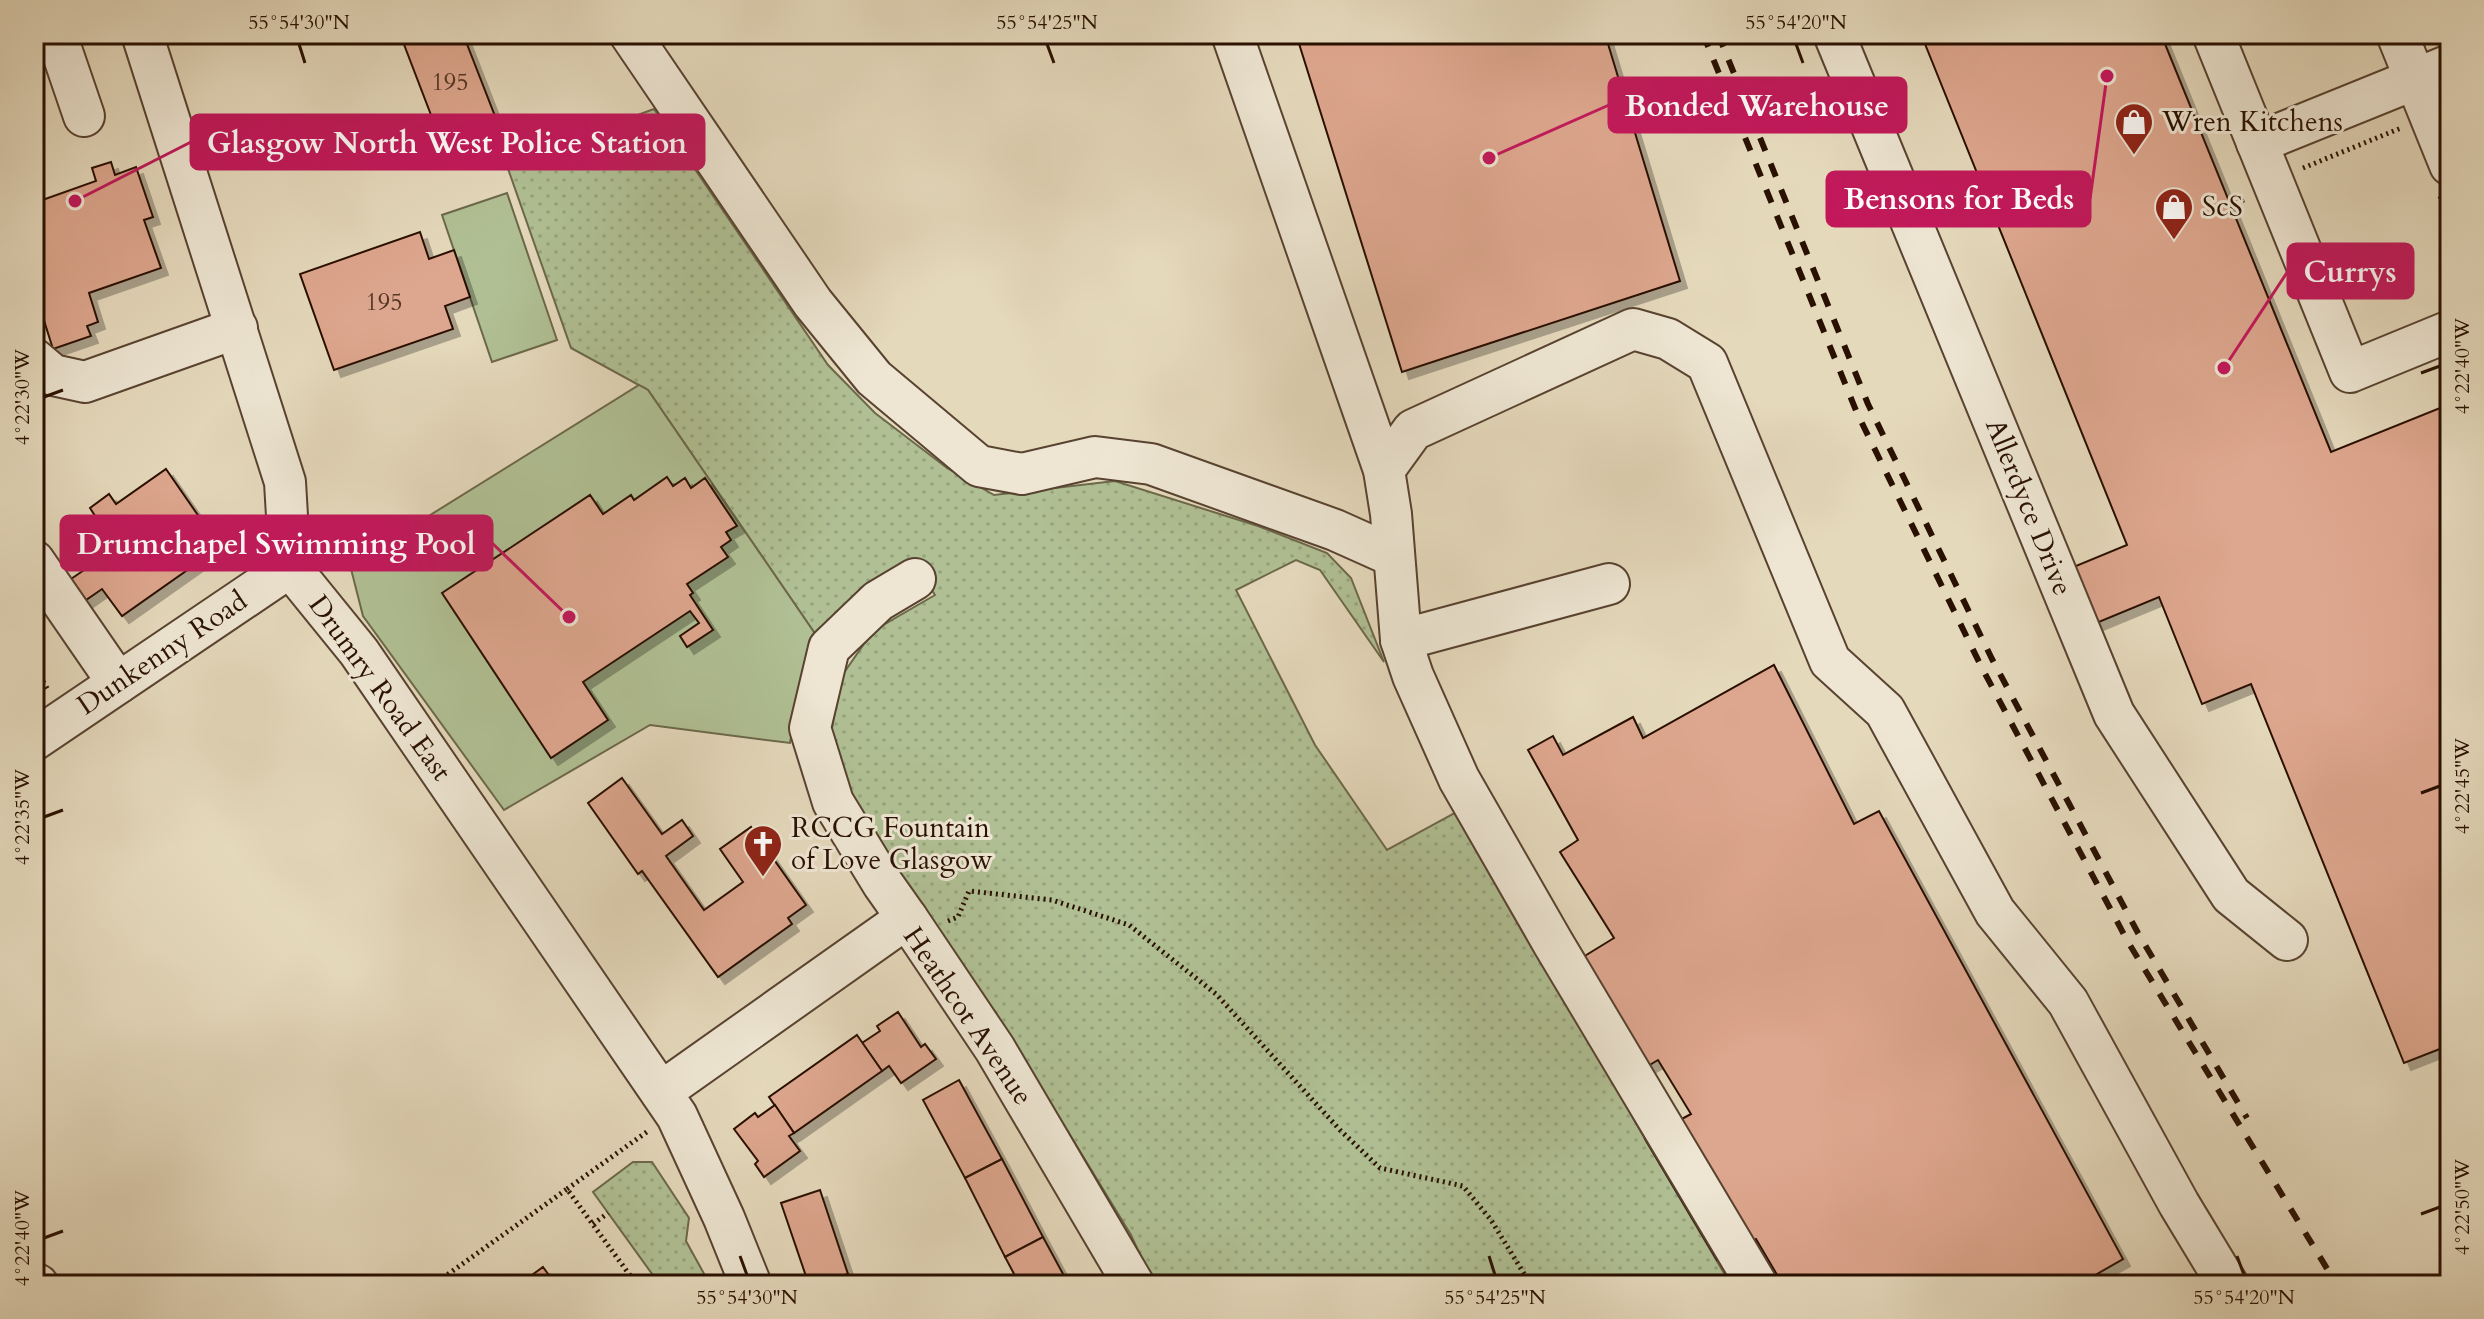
<svg xmlns="http://www.w3.org/2000/svg" width="2484" height="1319" font-family="Cardo,serif">
<defs>
<pattern id="grass-dots" width="8" height="8" patternUnits="userSpaceOnUse" patternTransform="scale(2)"><rect width="8" height="8" fill="#b0c094"/><path d="M2 2h.1M6 6h.1" fill="none" stroke="#97a47e" stroke-width="1.8" stroke-linecap="round"/></pattern>
<filter id="shadow"><feDropShadow dx="7" dy="7" stdDeviation="0" flood-color="#0004"/></filter>
</defs>
<rect width="100%" height="100%" fill="#e5d9bc"/>
<filter id="stains"><feTurbulence type="fractalNoise" baseFrequency=".0025" numOctaves="4"/><feColorMatrix values="0 0 0 0 .2 0 0 0 0 .09 0 0 0 0 .02 0 0 0 .5 -.17"/></filter>
<radialGradient id="worn" r=".72"><stop offset=".6" stop-color="#630" stop-opacity="0"/><stop offset="1" stop-color="#630" stop-opacity=".3"/></radialGradient>
<!-- grass -->
<g fill="url(#grass-dots)" stroke="#6c684a" stroke-width="2">
<polygon points="654,109 828,365 875,413 947,468 994,495 1115,481 1258,526 1327,553 1351,578 1384,662 1320,570 1296,560 1236,590 1315,745 1387,850 1460,810 1645,1139 1731,1285 1154,1285 1131,1235 996,1014 915,903 843,793 829,745 841,677 873,631 935,595 914,564 818,638 648,390 571,348 506,163"/>
<polygon points="633,1162 652,1162 689,1218 686,1241 708,1281 700,1285 660,1285 593,1192"/>
</g>
<!-- garden -->
<g fill="#b0c094" stroke="#6c684a" stroke-width="2">
<polygon points="507,193 557,340 492,362 442,215"/>
<polygon points="639,385 648,390 818,638 798,700 790,743 650,725 504,810 363,616 350,565"/>
</g>
<!-- building -->
<g fill="#dda68e" stroke="#291001" stroke-width="2" filter="url(#shadow)">
<polygon points="400,34 463,34 500,129 456,147 452,137 441,141"/>
<polygon points="1296,34 1605,34 1680,281 1402,372"/>
<polygon points="1921,34 2161,34 2331,452 2450,404 2450,1045 2404,1063 2251,684 2202,704 2159,597 2094,624 2071,568 2127,545"/>
<polygon points="111,162 115,175 136,167 153,217 144,220 161,268 89,293 98,322 87,326 91,336 53,349 41,311 34,313 34,203 96,181 92,168"/>
<polygon points="420,232 429,259 454,250 470,297 445,306 453,329 334,370 300,274"/>
<polygon points="166,469 220,547 122,616 102,589 86,600 71,579 87,568 67,540 97,519 90,508 109,494 116,504"/>
<polygon points="667,477 673,486 685,478 691,488 705,478 737,526 726,532 731,540 721,547 728,557 687,584 693,593 690,595 713,630 687,647 680,636 699,623 690,611 583,682 608,720 551,758 442,593 590,495 603,514 631,495 634,500"/>
<polygon points="1774,665 1854,824 1879,811 2123,1259 2078,1285 1783,1285 1756,1239 1717,1260 1645,1139 1691,1114 1658,1060 1616,1085 1552,976 1614,938 1560,852 1578,840 1528,750 1553,736 1563,755 1633,717 1643,738"/>
<polygon points="622,778 662,834 682,820 693,836 666,856 704,910 743,882 720,849 751,827 806,905 788,918 792,924 718,977 642,871 638,874 588,803"/>
<polygon points="898,1012 921,1047 925,1044 936,1059 901,1083 889,1066 882,1071 862,1043 880,1031 877,1026"/>
<polygon points="857,1035 882,1071 794,1133 769,1097"/>
<polygon points="959,1080 1002,1159 965,1178 923,1100"/>
<polygon points="775,1105 794,1133 789,1136 800,1151 764,1177 755,1164 758,1161 734,1129 755,1113 758,1117"/>
<polygon points="1002,1159 1043,1237 1005,1257 965,1178"/>
<polygon points="820,1190 848,1274 809,1285 781,1203"/>
<polygon points="1043,1237 1069,1285 1020,1285 1005,1257"/>
<polygon points="543,1267 556,1285 522,1285 521,1283"/>
<polygon points="848,1274 852,1285 815,1285"/>
</g>
<g fill="none" stroke-linecap="round" stroke-linejoin="round">
<!-- minor casing -->
<g stroke="#584230" stroke-width="44">
<g id="minor">
<polyline points="56,34 84,116"/>
<polyline points="142,34 285,482 290,567 359,652 677,1116 724,1218 751,1285"/>
<polyline points="630,34 813,303 874,378 979,466 1022,474 1095,457 1151,464 1335,530 1393,556"/>
<polyline points="1232,34 1384,470 1391,514 1401,640 1413,676 1459,779 1553,943 1757,1285"/>
<polyline points="1834,34 2114,714 2231,895 2287,940"/>
<polyline points="2213,34 2350,372 2450,331"/>
<polyline points="2397,34 2450,165"/>
<polyline points="2257,143 2450,65"/>
<polyline points="34,359 53,375 85,382 237,328"/>
<polyline points="1384,470 1413,430 1633,329 1668,339 1707,363 1830,661 1885,711 1995,912 2068,1002 2179,1204 2228,1285"/>
<polyline points="34,561 118,683"/>
<polyline points="1401,640 1609,584"/>
<polyline points="34,740 290,567"/>
<polyline points="907,918 883,884 833,802 810,728 829,648 878,601 915,579"/>
<polyline points="661,1092 907,918 995,1049 1134,1285"/>
<polyline points="34,1283 38,1285"/>
</g>
</g>
<!-- path -->
<g stroke="#291001" stroke-width="5" stroke-dasharray="2 4" stroke-linecap="butt">
<polyline points="2303,168 2401,128"/>
<polyline points="2440,196 2450,221"/>
<polyline points="2231,205 2246,199"/>
<polyline points="34,666 48,690"/>
<polyline points="948,921 958,917 969,891 1052,900 1129,925 1216,994 1340,1130 1380,1168 1463,1186 1491,1220 1531,1285"/>
<polyline points="567,1189 648,1131"/>
<polyline points="593,1224 608,1213"/>
<polyline points="433,1285 567,1189 637,1285"/>
</g>
<!-- minor -->
<use href="#minor" stroke="#eee6d3" stroke-width="40"/>
<!-- rail -->
<g stroke="#291001" stroke-width="6" stroke-dasharray="14 14" stroke-linecap="butt">
<polyline points="1703,34 1857,413 1982,668 2128,942 2337,1285"/>
<polyline points="1718,34 1868,404 1992,659 2138,933 2247,1118"/>
</g>
</g>
<!-- ticks -->
<path fill="none" stroke="#291001" stroke-width="3" d="M299,44l6,19M1047,44l7,19M1796,44l7,19M2421,373l19,-7M44,397l19,-7M2421,793l19,-7M44,817l19,-7M2421,1214l19,-7M44,1238l19,-7M740,1256l7,19M1489,1256l6,19M2237,1256l7,19"/>
<!-- icons -->
<defs>
<g id="shop-pin" transform="scale(2)"><path d="M0 17L-7.5 6A9.5 9.5 0 1 1 7.5 6Z" fill="#8f2418" stroke="#eee6d3"/><path d="M-5-2.5h2.3a2.7 3.5 0 0 1 5.4 0H5L5.5 6h-11ZM-1.5-2.5h3a1.5 2.3 0 0 0-3 0Z" fill="#fff"/></g>
<g id="church-pin" transform="scale(2)"><path d="M0 17L-7.5 6A9.5 9.5 0 1 1 7.5 6Z" fill="#8f2418" stroke="#eee6d3"/><path d="M-1.2-6h2.4v3.5h3.3v2.4h-3.3V6h-2.4V-.1h-3.3v-2.4h3.3Z" fill="#fff"/></g>
</defs>
<g fill-rule="evenodd">
<use href="#shop-pin" x="2134" y="122"/>
<use href="#shop-pin" x="2174" y="207"/>
<use href="#church-pin" x="763" y="844"/>
</g>
<g text-anchor="middle" dominant-baseline="central" stroke-width="6" stroke-linejoin="round" paint-order="stroke">
<!-- number labels -->
<g font-size="24" fill="#563624">
<text x="450" y="82">195</text>
<text x="384" y="302">195</text>
</g>
<!-- poi labels -->
<g font-size="28" fill="#291001" stroke="#eee6d3" text-anchor="start">
<text x="2162" y="122">Wren Kitchens</text>
<text x="2202" y="207">ScS</text>
<text x="791" y="828">RCCG Fountain<tspan x="791" dy="32">of Love Glasgow</tspan></text>
</g>
<!-- street labels -->
<g font-size="28" fill="#291001" stroke="#eee6d3">
<text transform="translate(2029 507) rotate(68)">Allerdyce Drive</text>
<text transform="translate(162 653) rotate(-34)">Dunkenny Road</text>
<text transform="translate(380 688) rotate(54)">Drumry Road East</text>
<text transform="translate(968 1016) rotate(56)">Heathcot Avenue</text>
</g>
</g>
<!-- callouts -->
<path fill="none" stroke="#c2185b" stroke-width="3" d="M1489 158L1609 105M75 201L191 142M2107 76L2090 199M2224 368L2288 271M569 617L492 543"/>
<g fill="#c2185b" stroke="#eee6d3" stroke-width="3">
<circle cx="1489" cy="158" r="8"/>
<circle cx="75" cy="201" r="8"/>
<circle cx="2107" cy="76" r="8"/>
<circle cx="2224" cy="368" r="8"/>
<circle cx="569" cy="617" r="8"/>
</g>
<g fill="#c2185b" stroke="#c2185b" stroke-width="3">
<rect x="1609" y="78" width="297" height="54" rx="8"/>
<rect x="191" y="115" width="513" height="54" rx="8"/>
<rect x="1827" y="172" width="263" height="54" rx="8"/>
<rect x="2288" y="244" width="125" height="54" rx="8"/>
<rect x="61" y="516" width="431" height="54" rx="8"/>
</g>
<g font-size="30" text-anchor="middle" font-weight="bold" fill="#fff">
<text x="1757" y="116">Bonded Warehouse</text>
<text x="447" y="153">Glasgow North West Police Station</text>
<text x="1959" y="209">Bensons for Beds</text>
<text x="2350" y="282">Currys</text>
<text x="276" y="554">Drumchapel Swimming Pool</text>
</g>
<!-- margin -->
<rect width="2484" height="1319" fill="none" stroke="#e5d9bc" stroke-width="88"/>
<rect x="44" y="44" width="2396" height="1231" fill="none" stroke="#291001" stroke-width="3"/>
<g font-size="20" text-anchor="middle" fill="#291001">
<text x="299" y="29">55°54'30"N</text>
<text x="1047" y="29">55°54'25"N</text>
<text x="1796" y="29">55°54'20"N</text>
<text transform="translate(2462 366) rotate(-90)" y="7">4°22'40"W</text>
<text transform="translate(22 397) rotate(-90)" y="7">4°22'30"W</text>
<text transform="translate(2462 786) rotate(-90)" y="7">4°22'45"W</text>
<text transform="translate(22 817) rotate(-90)" y="7">4°22'35"W</text>
<text transform="translate(2462 1207) rotate(-90)" y="7">4°22'50"W</text>
<text transform="translate(22 1238) rotate(-90)" y="7">4°22'40"W</text>
<text x="747" y="1304">55°54'30"N</text>
<text x="1495" y="1304">55°54'25"N</text>
<text x="2244" y="1304">55°54'20"N</text>
</g>
<rect width="100%" height="100%" filter="url(#stains)"/>
<rect width="100%" height="100%" fill="url(#worn)"/>
</svg>
